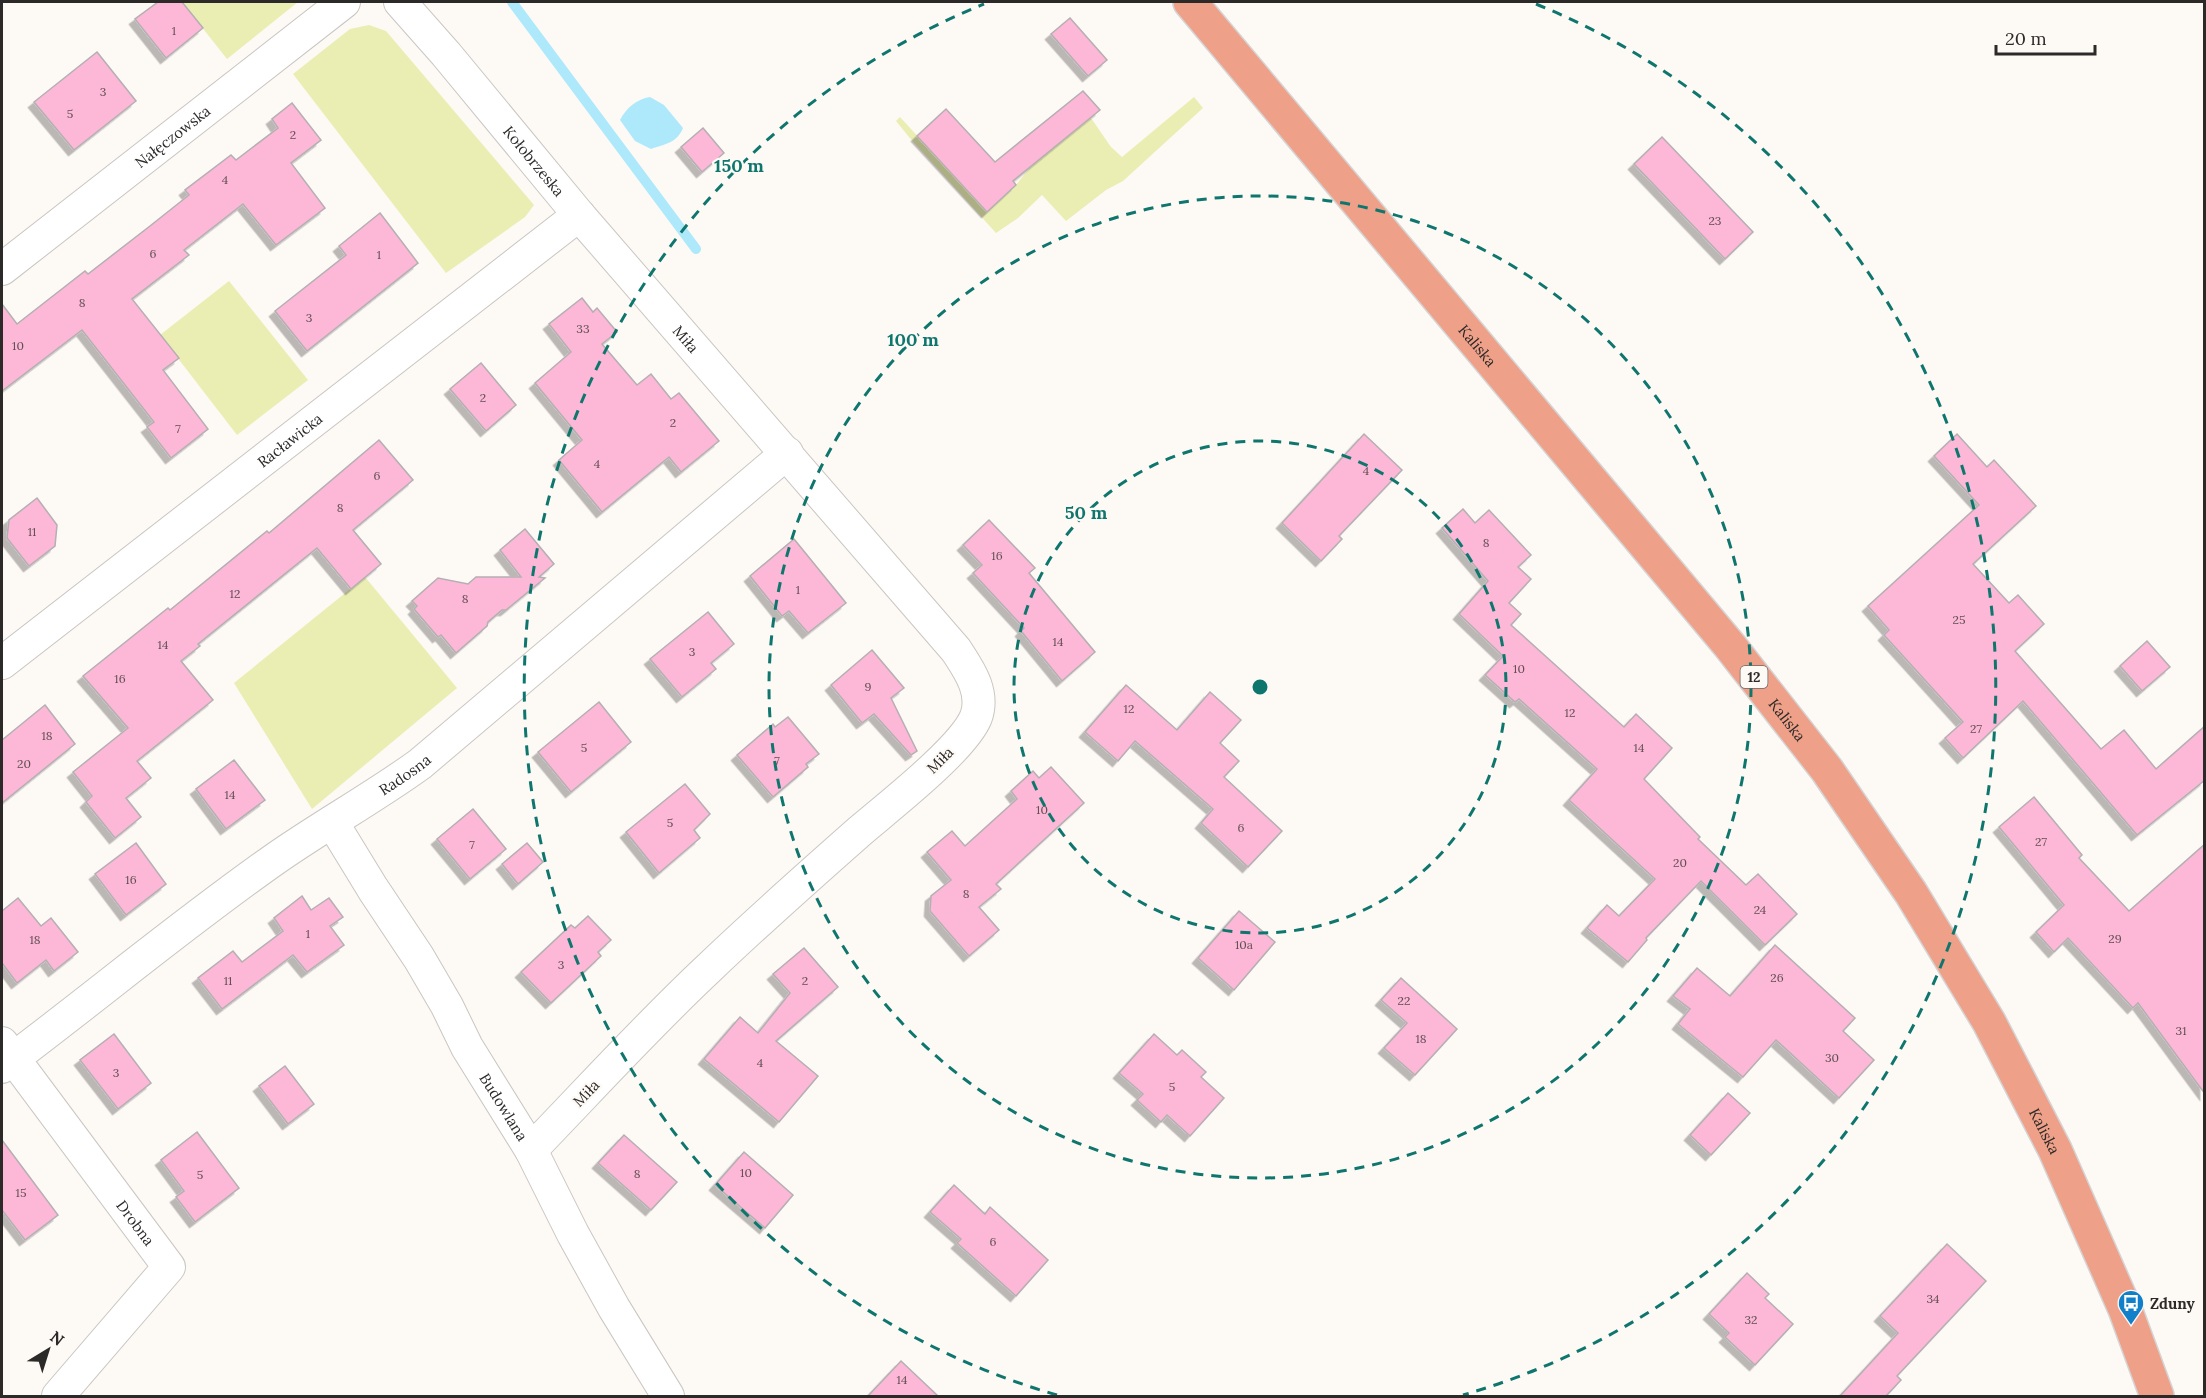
<svg xmlns="http://www.w3.org/2000/svg" width="2206" height="1398" font-family="Lora,serif">
<defs>
<filter id="shadow"><feDropShadow dx="-5.5" dy="5.5" stdDeviation="0" flood-color="#0004"/></filter>
</defs>
<rect width="100%" height="100%" fill="#fdf9f5"/>
<!-- green -->
<g fill="#eaeeb3">
<polygon points="182,2 298,2 227,59"/>
<polygon points="369,25 386,31 534,205 525,217 446,273 293,74 350,29"/>
<polygon points="1194,97 1203,108 1123,181 1106,190 1066,221 1042,195 1018,218 996,233 909,137 896,121 900,117 987,212 1016,185 1031,166 1091,118 1111,147 1122,157"/>
<polygon points="229,281 308,380 237,435 160,335"/>
<polygon points="365,577 457,688 312,809 234,683"/>
</g>
<!-- water -->
<path fill="#ade9fb" d="M650,97l14,8 19,23c-6,15 -18,16 -32,21l-16,-8 -15,-21c6,-12 17,-21 30,-23z"/>
<g fill="none" stroke-linecap="round" stroke-linejoin="round">
<!-- stream -->
<polyline stroke="#ade9fb" stroke-width="10" points="512,2 696,249"/>
</g>
<!-- building -->
<g fill="#fcb8d6" stroke="#b5afb2" stroke-width="1.5" filter="url(#shadow)">
<polygon points="158,2 182,2 203,28 166,58 135,19"/>
<polygon points="1070,18 1107,60 1088,76 1051,34"/>
<polygon points="97,52 136,101 74,150 34,102"/>
<polygon points="1083,91 1100,110 1013,181 1016,185 987,212 917,136 946,109 995,162"/>
<polygon points="292,103 321,140 291,163 325,208 276,245 243,204 184,250 189,255 132,299 179,358 163,370 208,429 171,458 147,427 154,422 82,330 2,391 2,304 17,324 85,271 88,274 150,226 189,195 185,190 231,155 236,160 278,128 272,119"/>
<polygon points="703,128 724,153 702,172 681,147"/>
<polygon points="1662,137 1753,232 1725,259 1634,164"/>
<polygon points="380,213 418,263 307,351 275,311 346,255 339,246"/>
<polygon points="582,298 593,312 597,308 617,332 602,344 637,385 651,374 671,399 679,393 719,441 681,472 669,457 602,512 559,460 582,440 535,383 571,352 549,324"/>
<polygon points="481,363 516,405 486,431 450,389"/>
<polygon points="1364,434 1402,470 1339,536 1342,539 1321,561 1282,523"/>
<polygon points="1957,434 1987,467 1994,460 2036,506 1973,564 2009,603 2018,595 2044,624 2015,651 2101,749 2124,730 2156,769 2205,726 2205,780 2137,835 2023,701 1963,758 1945,738 1963,722 1884,635 1889,630 1868,606 1979,505 1934,456"/>
<polygon points="379,440 413,480 353,530 381,564 351,589 317,548 198,644 200,646 181,661 213,700 137,761 151,778 126,798 141,817 115,838 86,802 92,796 73,772 128,728 83,676 168,608 170,610 267,531 269,533"/>
<polygon points="37,498 57,525 55,546 29,566 7,538 9,520"/>
<polygon points="1463,509 1475,523 1489,510 1531,555 1518,567 1531,579 1509,603 1521,614 1511,625 1624,727 1636,714 1672,748 1644,779 1700,837 1698,839 1746,885 1758,874 1797,914 1765,945 1701,881 1646,938 1647,940 1628,962 1587,928 1607,905 1619,916 1655,879 1569,800 1597,769 1519,699 1515,702 1485,675 1503,656 1459,614 1488,581 1442,528"/>
<polygon points="989,520 1035,568 1029,573 1095,652 1062,681 1021,631 1024,628 973,573 982,565 963,545"/>
<polygon points="525,529 554,564 539,577 545,578 506,610 502,610 488,622 487,626 456,653 441,635 438,637 414,609 417,606 412,601 438,578 468,584 476,577 521,577 500,550"/>
<polygon points="794,539 846,603 808,633 789,611 782,616 750,576"/>
<polygon points="708,612 734,644 711,663 716,669 682,697 650,659"/>
<polygon points="2147,641 2170,667 2142,691 2120,666"/>
<polygon points="872,650 904,688 891,698 917,751 911,755 874,714 862,723 831,685"/>
<polygon points="1126,685 1177,730 1210,692 1241,720 1220,743 1239,761 1224,777 1282,831 1248,867 1201,823 1213,809 1135,741 1118,761 1085,732"/>
<polygon points="599,702 631,742 571,792 538,752"/>
<polygon points="45,705 75,744 2,803 2,740"/>
<polygon points="788,717 819,754 806,764 808,767 773,797 737,755 773,724 775,727"/>
<polygon points="234,760 265,800 226,829 196,789"/>
<polygon points="1051,767 1084,803 996,884 1001,889 979,907 999,930 969,956 930,911 931,896 951,880 927,852 952,831 965,846 1017,799 1011,791 1033,771 1039,778"/>
<polygon points="685,784 710,814 694,830 700,838 659,873 626,832"/>
<polygon points="2034,797 2082,855 2079,858 2129,911 2205,844 2205,1094 2138,1003 2133,1008 2068,938 2054,952 2036,932 2064,905 1999,827"/>
<polygon points="473,809 506,849 470,879 437,839"/>
<polygon points="136,843 166,884 126,915 95,874"/>
<polygon points="527,843 543,862 518,884 502,864"/>
<polygon points="302,896 311,910 329,898 343,917 330,926 344,945 307,972 293,955 222,1009 198,978 233,951 242,962 283,931 274,918"/>
<polygon points="18,898 41,926 51,918 78,952 54,971 46,960 17,983 2,963 2,911"/>
<polygon points="1239,911 1275,942 1234,990 1198,958"/>
<polygon points="588,916 611,940 598,952 601,956 551,1003 521,972 571,925 575,928"/>
<polygon points="1775,945 1855,1018 1843,1031 1874,1060 1839,1098 1776,1040 1743,1077 1678,1024 1690,1009 1673,996 1697,968 1730,996"/>
<polygon points="804,948 838,987 776,1041 818,1076 779,1122 704,1059 740,1017 758,1033 790,993 773,974"/>
<polygon points="1401,978 1457,1029 1415,1075 1384,1048 1407,1023 1381,1000"/>
<polygon points="114,1034 151,1083 118,1109 80,1060"/>
<polygon points="1154,1034 1177,1055 1182,1050 1206,1072 1201,1077 1224,1098 1190,1136 1167,1115 1161,1122 1137,1100 1143,1094 1119,1073"/>
<polygon points="285,1066 314,1104 288,1124 259,1086"/>
<polygon points="1728,1093 1750,1113 1711,1155 1690,1135"/>
<polygon points="197,1132 239,1188 195,1222 176,1197 184,1191 161,1160"/>
<polygon points="624,1135 677,1182 651,1210 598,1163"/>
<polygon points="2,1140 58,1215 25,1240 2,1210"/>
<polygon points="744,1152 793,1195 765,1228 715,1185"/>
<polygon points="954,1185 985,1214 990,1207 1048,1260 1016,1296 957,1243 961,1239 930,1212"/>
<polygon points="1947,1244 1986,1281 1897,1376 1901,1380 1886,1396 1840,1396 1898,1333 1880,1316"/>
<polygon points="1747,1273 1769,1294 1765,1298 1793,1324 1755,1365 1725,1337 1729,1333 1709,1314"/>
<polygon points="901,1361 938,1396 868,1396"/>
</g>
<g fill="none" stroke-linecap="round" stroke-linejoin="round">
<!-- street casing -->
<g stroke="#cac6c2" stroke-width="34">
<g id="street">
<path id="s1" d="M400,2l46,52 133,161 377,435c13,20 29,42 20,67 -13,32 -88,90 -116,114 -51,45 -102,90 -151,137 -62,58 -119,121 -178,182"/>
<path id="s2" d="M2,269l342,-267"/>
<path id="s3" d="M2,663l577,-448"/>
<path id="s4" d="M332,822l41,67 46,69 28,48 20,41 64,103 42,84 41,74 54,88"/>
<path id="s5" d="M2,1043l167,224 -111,129"/>
<path id="s6" d="M2,1067c91,-68 179,-142 273,-208 47,-33 98,-61 145,-95l367,-311"/>
</g>
</g>
<!-- primary casing -->
<g stroke="#d5d4d4" stroke-width="36">
<g id="primary">
<path id="s7" d="M1190,2l540,644 97,124 84,123 78,129 66,128 70,159 32,87"/>
</g>
</g>
<!-- street -->
<use href="#street" stroke="#fff" stroke-width="32"/>
<!-- primary -->
<use href="#primary" stroke="#efa088" stroke-width="33"/>
</g>
<!-- distance rings -->
<g fill="none" stroke="#0f766e" stroke-width="3" stroke-dasharray="10 8">
<circle cx="1260" cy="687" r="246"/>
<circle cx="1260" cy="687" r="491"/>
<path d="M1057 1395A737 737 0 0 1 984 4M1536 4A737 737 0 0 1 1463 1395"/>
</g>
<!-- icons -->
<defs>
<g id="bus-pin" transform="scale(1.35)"><path d="M0 17L-7.5 6A9.5 9.5 0 1 1 7.5 6Z" fill="#1080ca" stroke="#fdf9f5"/><path d="M-5-6H5V4H4V6H2V4H-2V6H-4V4H-5ZM-3.5-4V0h7V-4ZM-3.5 1.2v1.5H-2V1.2ZM2 1.2v1.5H3.5V1.2Z" fill="#fff"/></g>
</defs>
<g fill-rule="evenodd">
<use href="#bus-pin" x="2131" y="1303"/>
</g>
<g text-anchor="middle" dominant-baseline="central" stroke-width="4.5" stroke-linejoin="round" paint-order="stroke">
<!-- number labels -->
<g font-size="12" fill="#604e54">
<text x="174" y="30">1</text>
<text x="103" y="91">3</text>
<text x="70" y="113">5</text>
<text x="293" y="134">2</text>
<text x="225" y="179">4</text>
<text x="1715" y="220">23</text>
<text x="153" y="253">6</text>
<text x="379" y="254">1</text>
<text x="82" y="302">8</text>
<text x="309" y="317">3</text>
<text x="583" y="328">33</text>
<text x="18" y="345">10</text>
<text x="483" y="397">2</text>
<text x="673" y="422">2</text>
<text x="178" y="428">7</text>
<text x="597" y="463">4</text>
<text x="1366" y="470">4</text>
<text x="377" y="475">6</text>
<text x="340" y="507">8</text>
<text x="32" y="531">11</text>
<text x="1486" y="542">8</text>
<text x="997" y="555">16</text>
<text x="798" y="589">1</text>
<text x="235" y="593">12</text>
<text x="465" y="598">8</text>
<text x="1959" y="619">25</text>
<text x="1058" y="641">14</text>
<text x="163" y="644">14</text>
<text x="692" y="651">3</text>
<text x="1519" y="668">10</text>
<text x="120" y="678">16</text>
<text x="868" y="686">9</text>
<text x="1129" y="708">12</text>
<text x="1570" y="712">12</text>
<text x="1976" y="728">27</text>
<text x="47" y="735">18</text>
<text x="584" y="747">5</text>
<text x="1639" y="747">14</text>
<text x="777" y="760">7</text>
<text x="24" y="763">20</text>
<text x="230" y="794">14</text>
<text x="1042" y="809">10</text>
<text x="670" y="822">5</text>
<text x="1241" y="827">6</text>
<text x="2041" y="841">27</text>
<text x="472" y="844">7</text>
<text x="1680" y="862">20</text>
<text x="131" y="879">16</text>
<text x="966" y="893">8</text>
<text x="1760" y="909">24</text>
<text x="308" y="933">1</text>
<text x="2115" y="938">29</text>
<text x="35" y="939">18</text>
<text x="1244" y="944">10a</text>
<text x="561" y="964">3</text>
<text x="1777" y="977">26</text>
<text x="228" y="980">11</text>
<text x="805" y="980">2</text>
<text x="1404" y="1000">22</text>
<text x="2181" y="1030">31</text>
<text x="1421" y="1038">18</text>
<text x="1832" y="1057">30</text>
<text x="760" y="1062">4</text>
<text x="116" y="1072">3</text>
<text x="1172" y="1086">5</text>
<text x="746" y="1172">10</text>
<text x="637" y="1173">8</text>
<text x="200" y="1174">5</text>
<text x="21" y="1192">15</text>
<text x="993" y="1241">6</text>
<text x="1933" y="1298">34</text>
<text x="1751" y="1319">32</text>
<text x="902" y="1379">14</text>
</g>
<!-- shield labels -->
<rect fill="#fdf9f5" stroke="#6b6866" stroke-width="1.5" x="1740.5" y="666" width="27" height="22" rx="4.5"/>
<g font-size="14" font-weight="bold" fill="#2c2a29">
<text x="1754" y="677">12</text>
</g>
<!-- street labels -->
<g font-size="15" fill="#2c2a29" stroke="#fdf9f5">
<text stroke="none"><textPath href="#s2" startOffset="216">Nałęczowska</textPath></text>
<text stroke="none"><textPath href="#s1" startOffset="208">Kołobrzeska</textPath></text>
<text stroke="none"><textPath href="#s1" startOffset="442">Miła</textPath></text>
<text stroke="none"><textPath href="#s7" startOffset="448">Kaliska</textPath></text>
<text stroke="none"><textPath href="#s3" startOffset="364">Racławicka</textPath></text>
<text stroke="none"><textPath href="#s7" startOffset="934">Kaliska</textPath></text>
<text transform="translate(940 760) rotate(-45)">Miła</text>
<text stroke="none"><textPath href="#s6" startOffset="498">Radosna</textPath></text>
<text transform="translate(586 1093) rotate(-46)">Miła</text>
<text stroke="none"><textPath href="#s4" startOffset="333">Budowlana</textPath></text>
<text stroke="none"><textPath href="#s7" startOffset="1420">Kaliska</textPath></text>
<text stroke="none"><textPath href="#s5" startOffset="224">Drobna</textPath></text>
</g>
<!-- poi labels -->
<g font-size="15" font-weight="bold" fill="#2c2a29" stroke="#fdf9f5" text-anchor="start">
<text x="2150" y="1303">Zduny</text>
</g>
</g>
<circle cx="1260" cy="687" r="9" fill="#0f766e" stroke="#fdf9f5" stroke-width="3"/>
<g font-size="18" text-anchor="middle" font-weight="bold" fill="#0f766e" stroke="#fdf9f5" stroke-width="4.5" stroke-linejoin="round" paint-order="stroke">
<text x="739" y="172">150 m</text>
<text x="913" y="346">100 m</text>
<text x="1086" y="519">50 m</text>
</g>
<!-- border -->
<rect width="2206" height="1398" fill="none" stroke="#2c2a29" stroke-width="6"/>
<!-- north arrow -->
<g transform="translate(48 1350) rotate(38)" stroke="#fdf9f5" stroke-width="4.5" paint-order="stroke">
<path d="M0-4.5L10 22L0 15L-10 22Z" fill="#2c2a29"/>
<text y="-9" font-size="16" font-weight="bold" text-anchor="middle" fill="#2c2a29">N</text>
</g>
<!-- scale -->
<path d="M1996 45v9h99v-9" fill="none" stroke="#2c2a29" stroke-width="3"/>
<text x="2005" y="45" font-size="18" fill="#2c2a29" stroke="#fdf9f5" stroke-width="4.5" paint-order="stroke">20 m</text>
</svg>
